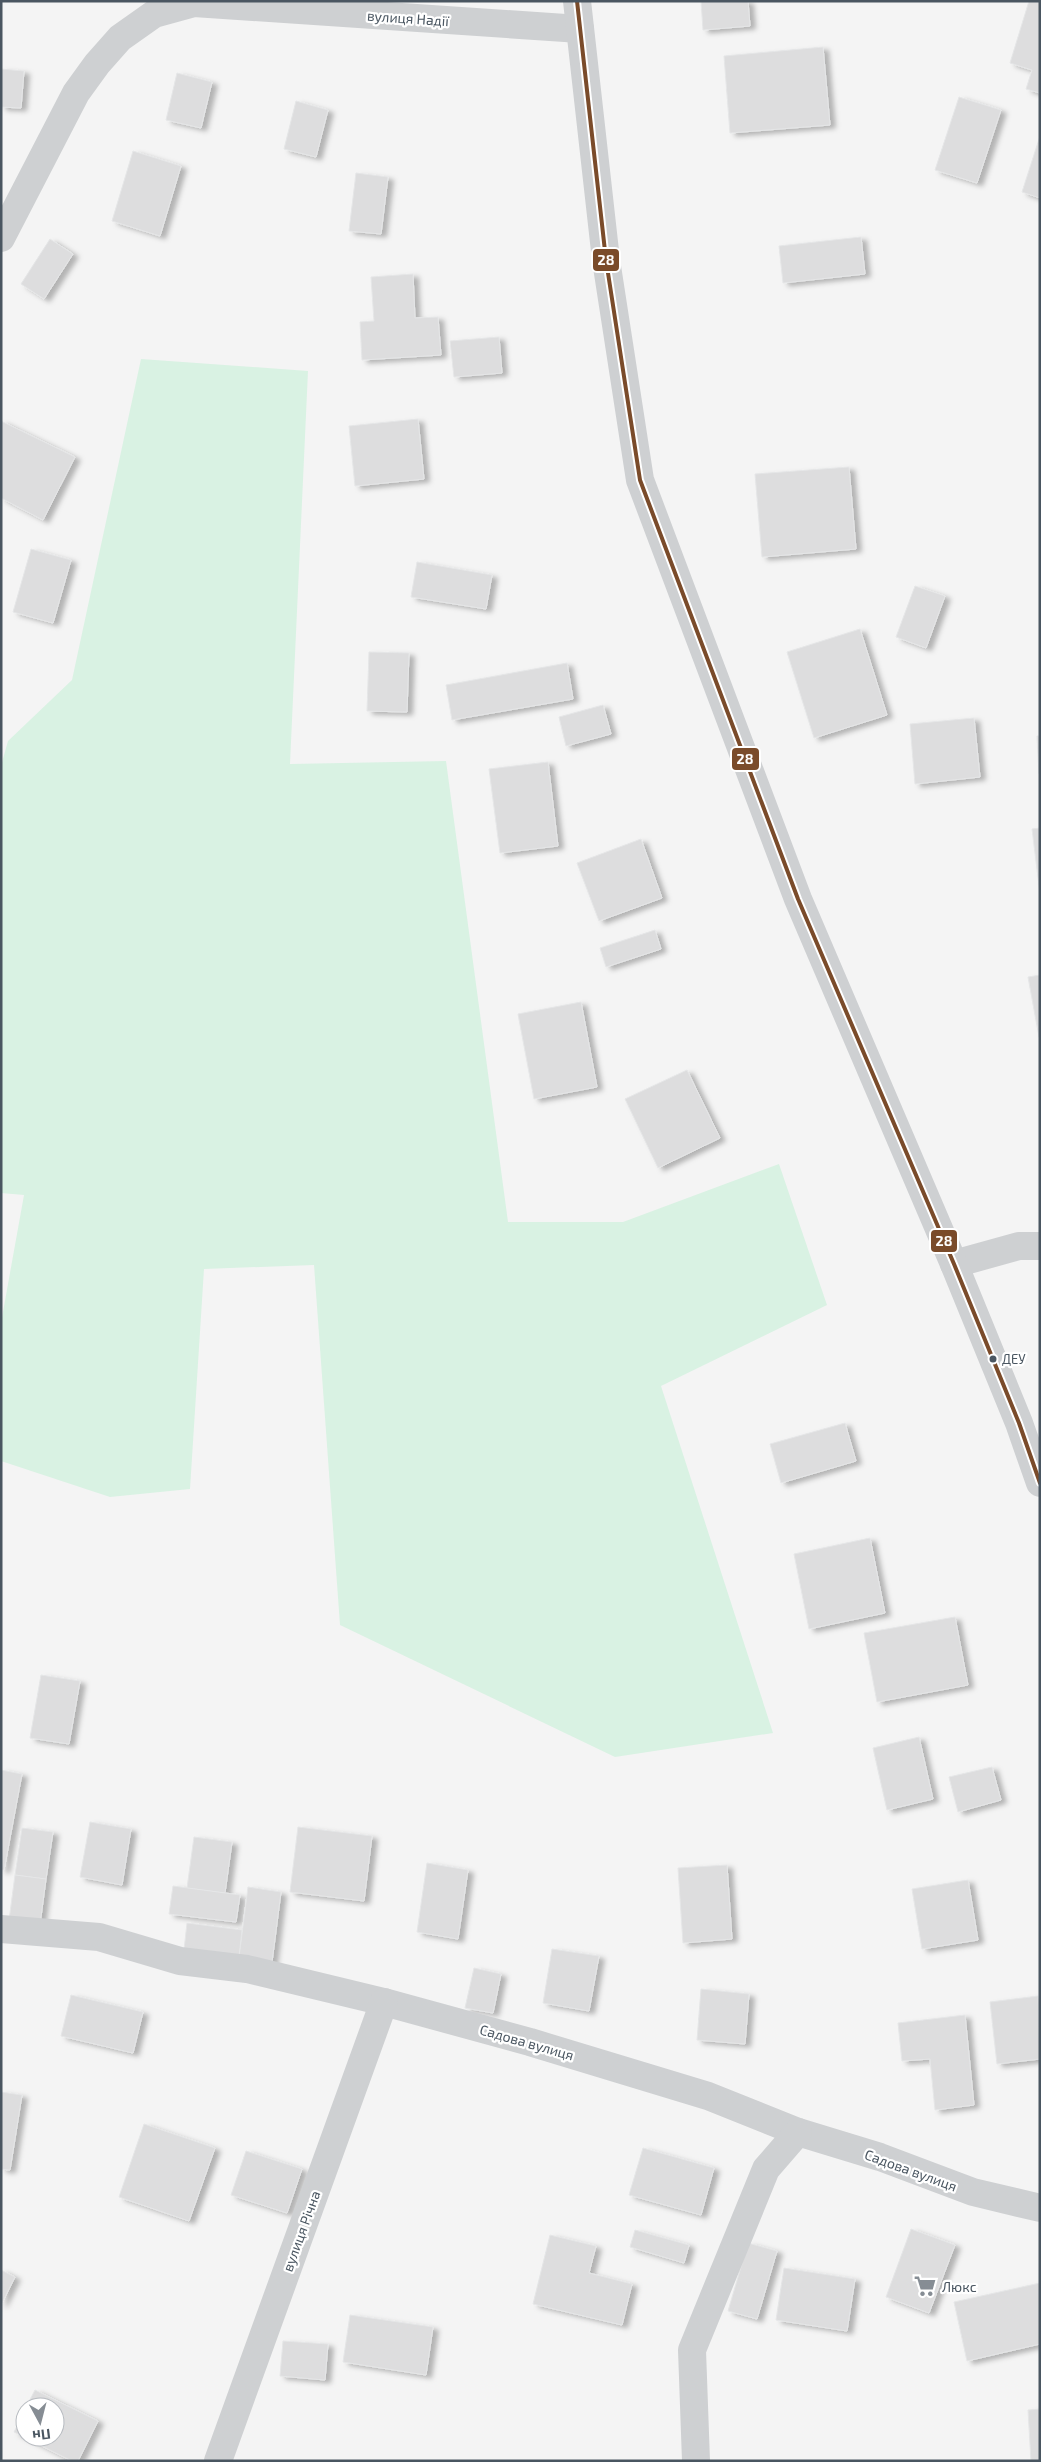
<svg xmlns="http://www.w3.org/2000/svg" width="1041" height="2462" font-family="'Exo 2',sans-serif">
<defs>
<filter id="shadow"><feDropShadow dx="5.5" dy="3" stdDeviation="2.5" flood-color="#0004"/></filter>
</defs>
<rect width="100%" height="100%" fill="#f4f4f4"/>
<!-- green -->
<polygon fill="#d9f2e3" points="141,359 308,371 290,764 446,761 508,1222 623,1222 779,1164 827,1305 661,1386 773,1733 615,1757 340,1625 314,1265 204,1269 190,1489 110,1497 1,1461 1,1323 24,1195 1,1193 1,766 8,741 72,680"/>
<!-- building -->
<g fill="#ddddde" stroke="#e5e6e7" filter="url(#shadow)">
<polygon points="701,1 748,1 750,26 703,30"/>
<polygon points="1029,1 1040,1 1040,93 1026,89 1032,70 1010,63"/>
<polygon points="823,47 830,125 730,133 724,56"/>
<polygon points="1,69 24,71 21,108 1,107"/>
<polygon points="177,73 212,82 201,128 166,120"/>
<polygon points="959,97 1001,110 977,183 935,170"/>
<polygon points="296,101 328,110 316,157 284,149"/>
<polygon points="1040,136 1040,198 1022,192"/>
<polygon points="133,151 181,166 160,236 112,221"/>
<polygon points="356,173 388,177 381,234 349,231"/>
<polygon points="861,237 865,274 783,283 779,246"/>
<polygon points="50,239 73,254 44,299 21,284"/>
<polygon points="413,274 415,318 438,317 441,355 362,360 360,322 374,321 371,277"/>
<polygon points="499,337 502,373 454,377 450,341"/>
<polygon points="418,419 424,479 355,486 349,426"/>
<polygon points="1,421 75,457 43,520 1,498"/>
<polygon points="849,467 856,549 762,557 755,474"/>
<polygon points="31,549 71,560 53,623 13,612"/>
<polygon points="417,562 492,575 486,609 411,597"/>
<polygon points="915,586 945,596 926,648 896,637"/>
<polygon points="860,629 887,715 814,738 787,652"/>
<polygon points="369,652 409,653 407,712 367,711"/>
<polygon points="567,663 573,699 452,720 446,685"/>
<polygon points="603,705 611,734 566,746 559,717"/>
<polygon points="974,718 980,777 915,784 910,724"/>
<polygon points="1037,736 1040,736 1040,774 1039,774"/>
<polygon points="548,762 558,846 500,853 489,769"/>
<polygon points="1040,828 1040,894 1032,829"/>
<polygon points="641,839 662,898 599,921 577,863"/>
<polygon points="655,930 661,949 606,967 600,948"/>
<polygon points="1040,975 1040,1036 1039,1037 1028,977"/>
<polygon points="581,1002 597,1087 534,1099 518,1014"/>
<polygon points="687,1070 720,1138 658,1168 625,1099"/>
<polygon points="845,1423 856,1461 781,1483 770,1444"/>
<polygon points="870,1538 885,1613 809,1629 794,1554"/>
<polygon points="955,1617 968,1685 877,1702 864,1633"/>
<polygon points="41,1675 80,1681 69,1744 30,1738"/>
<polygon points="919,1737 933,1799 887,1810 873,1748"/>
<polygon points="992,1767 1001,1800 958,1812 949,1777"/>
<polygon points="1,1770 22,1774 4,1870 1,1870"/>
<polygon points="90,1822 131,1829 122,1885 80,1877"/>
<polygon points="298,1827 372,1836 364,1901 290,1892"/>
<polygon points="22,1828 53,1832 46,1879 15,1875"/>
<polygon points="194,1837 232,1842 225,1893 187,1888"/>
<polygon points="427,1863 468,1870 458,1939 417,1932"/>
<polygon points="727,1865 732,1939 683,1943 678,1868"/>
<polygon points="15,1875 46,1879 39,1932 8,1928"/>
<polygon points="968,1880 978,1940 922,1949 912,1889"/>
<polygon points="173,1886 240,1895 236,1922 169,1914"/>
<polygon points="248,1887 281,1892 271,1970 238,1965"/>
<polygon points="187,1923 242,1930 238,1965 183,1959"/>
<polygon points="552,1949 599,1956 589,2011 543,2003"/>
<polygon points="474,1968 501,1974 493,2013 465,2008"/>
<polygon points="701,1989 749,1994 745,2044 697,2040"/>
<polygon points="71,1995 143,2012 133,2053 61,2036"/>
<polygon points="1038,1996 1040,2059 997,2064 990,2002"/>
<polygon points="965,2015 974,2105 935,2110 930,2059 902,2061 898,2023"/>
<polygon points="1,2092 22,2095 10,2170 1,2169"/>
<polygon points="144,2124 215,2148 189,2221 119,2197"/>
<polygon points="643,2148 714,2168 701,2215 629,2195"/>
<polygon points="246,2151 302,2169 287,2213 231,2195"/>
<polygon points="911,2229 955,2245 929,2313 886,2297"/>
<polygon points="635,2230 689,2245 684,2263 630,2247"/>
<polygon points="550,2235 596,2246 589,2273 632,2284 622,2325 533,2304"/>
<polygon points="748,2243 777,2251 757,2319 728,2311"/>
<polygon points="784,2268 855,2279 847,2331 776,2320"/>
<polygon points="1,2270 15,2277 1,2305"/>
<polygon points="1040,2283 1040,2344 967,2361 954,2302"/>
<polygon points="350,2315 433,2327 426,2375 343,2362"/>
<polygon points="283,2341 328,2344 325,2380 280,2376"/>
<polygon points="35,2390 98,2421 78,2461 72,2461 14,2432 25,2410 25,2437 55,2437 55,2407 26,2407"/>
<polygon points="1040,2409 1040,2461 1031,2461 1028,2410"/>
</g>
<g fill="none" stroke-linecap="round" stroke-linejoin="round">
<!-- minor -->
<g stroke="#ced0d2" stroke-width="28">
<polyline points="1,238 76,93 97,64 120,38 154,14 194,3 580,29"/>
<polyline points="954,1264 1019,1246 1040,1246"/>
<polyline points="1,1929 99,1937 180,1961 247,1969 384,2002 530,2042 708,2096 798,2132 880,2157 973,2192 1040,2208"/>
<polyline points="218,2461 384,2002"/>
<polyline points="696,2461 692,2350 766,2169 798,2132"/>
</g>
<!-- tertiary -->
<polyline stroke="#ced0d2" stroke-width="28" points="577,1 606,260 640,480 798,899 954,1264 1019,1423 1040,1483"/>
<!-- bus-1 casing -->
<g stroke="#fff" stroke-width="8">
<polyline id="bus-1" points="577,1 606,260 640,480 798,899 954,1264 1019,1423 1040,1483"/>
</g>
<!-- bus-1 -->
<use href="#bus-1" stroke="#7a4b2a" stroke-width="4"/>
</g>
<!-- icons -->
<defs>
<g id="supermarket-bare" transform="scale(1.725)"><path d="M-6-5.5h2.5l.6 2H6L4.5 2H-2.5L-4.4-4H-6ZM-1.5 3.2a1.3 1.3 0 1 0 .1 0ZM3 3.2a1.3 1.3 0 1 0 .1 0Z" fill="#868d94" stroke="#fff" stroke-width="2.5" paint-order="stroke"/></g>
</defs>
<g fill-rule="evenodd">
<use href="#supermarket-bare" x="925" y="2286"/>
</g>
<!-- markers -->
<circle fill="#4a5661" stroke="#fff" stroke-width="2" cx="993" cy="1359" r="4.5"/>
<g text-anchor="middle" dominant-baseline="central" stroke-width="4.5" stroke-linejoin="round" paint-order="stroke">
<!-- bus labels -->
<g font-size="13" fill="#4a5661" stroke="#fff" text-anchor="start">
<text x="1002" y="1359">ДЕУ</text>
</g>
<!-- street labels -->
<g font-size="14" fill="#4a5661" stroke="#fff">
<text transform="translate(408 18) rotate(4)">вулиця Надії</text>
<text transform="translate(527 2042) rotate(16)">Садова вулиця</text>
<text transform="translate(911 2170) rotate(20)">Садова вулиця</text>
<text transform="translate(301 2231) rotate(-70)">вулиця Річна</text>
</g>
<!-- poi labels -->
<g font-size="14" fill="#4a5661" stroke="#fff" text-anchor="start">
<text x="942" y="2286">Люкс</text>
</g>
</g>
<g stroke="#fff" stroke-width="2">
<rect x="592" y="248" width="28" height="24" rx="5" fill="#7a4b2a"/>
<rect x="731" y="747" width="29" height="24" rx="5" fill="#7a4b2a"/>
<rect x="930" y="1229" width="28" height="24" rx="5" fill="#7a4b2a"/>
</g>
<g font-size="14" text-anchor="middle" font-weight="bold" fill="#fff">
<text x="606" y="265">28</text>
<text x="745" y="764">28</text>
<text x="944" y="1246">28</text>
</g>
<!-- border -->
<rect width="1041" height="2462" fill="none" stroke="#4a5661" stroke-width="5"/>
<!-- north arrow -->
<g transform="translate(40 2422) rotate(173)"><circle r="24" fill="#ffffff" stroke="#b7bbc0"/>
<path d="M0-4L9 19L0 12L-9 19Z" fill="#868d94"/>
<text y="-8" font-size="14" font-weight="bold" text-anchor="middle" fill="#4a5661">Пн</text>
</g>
</svg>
